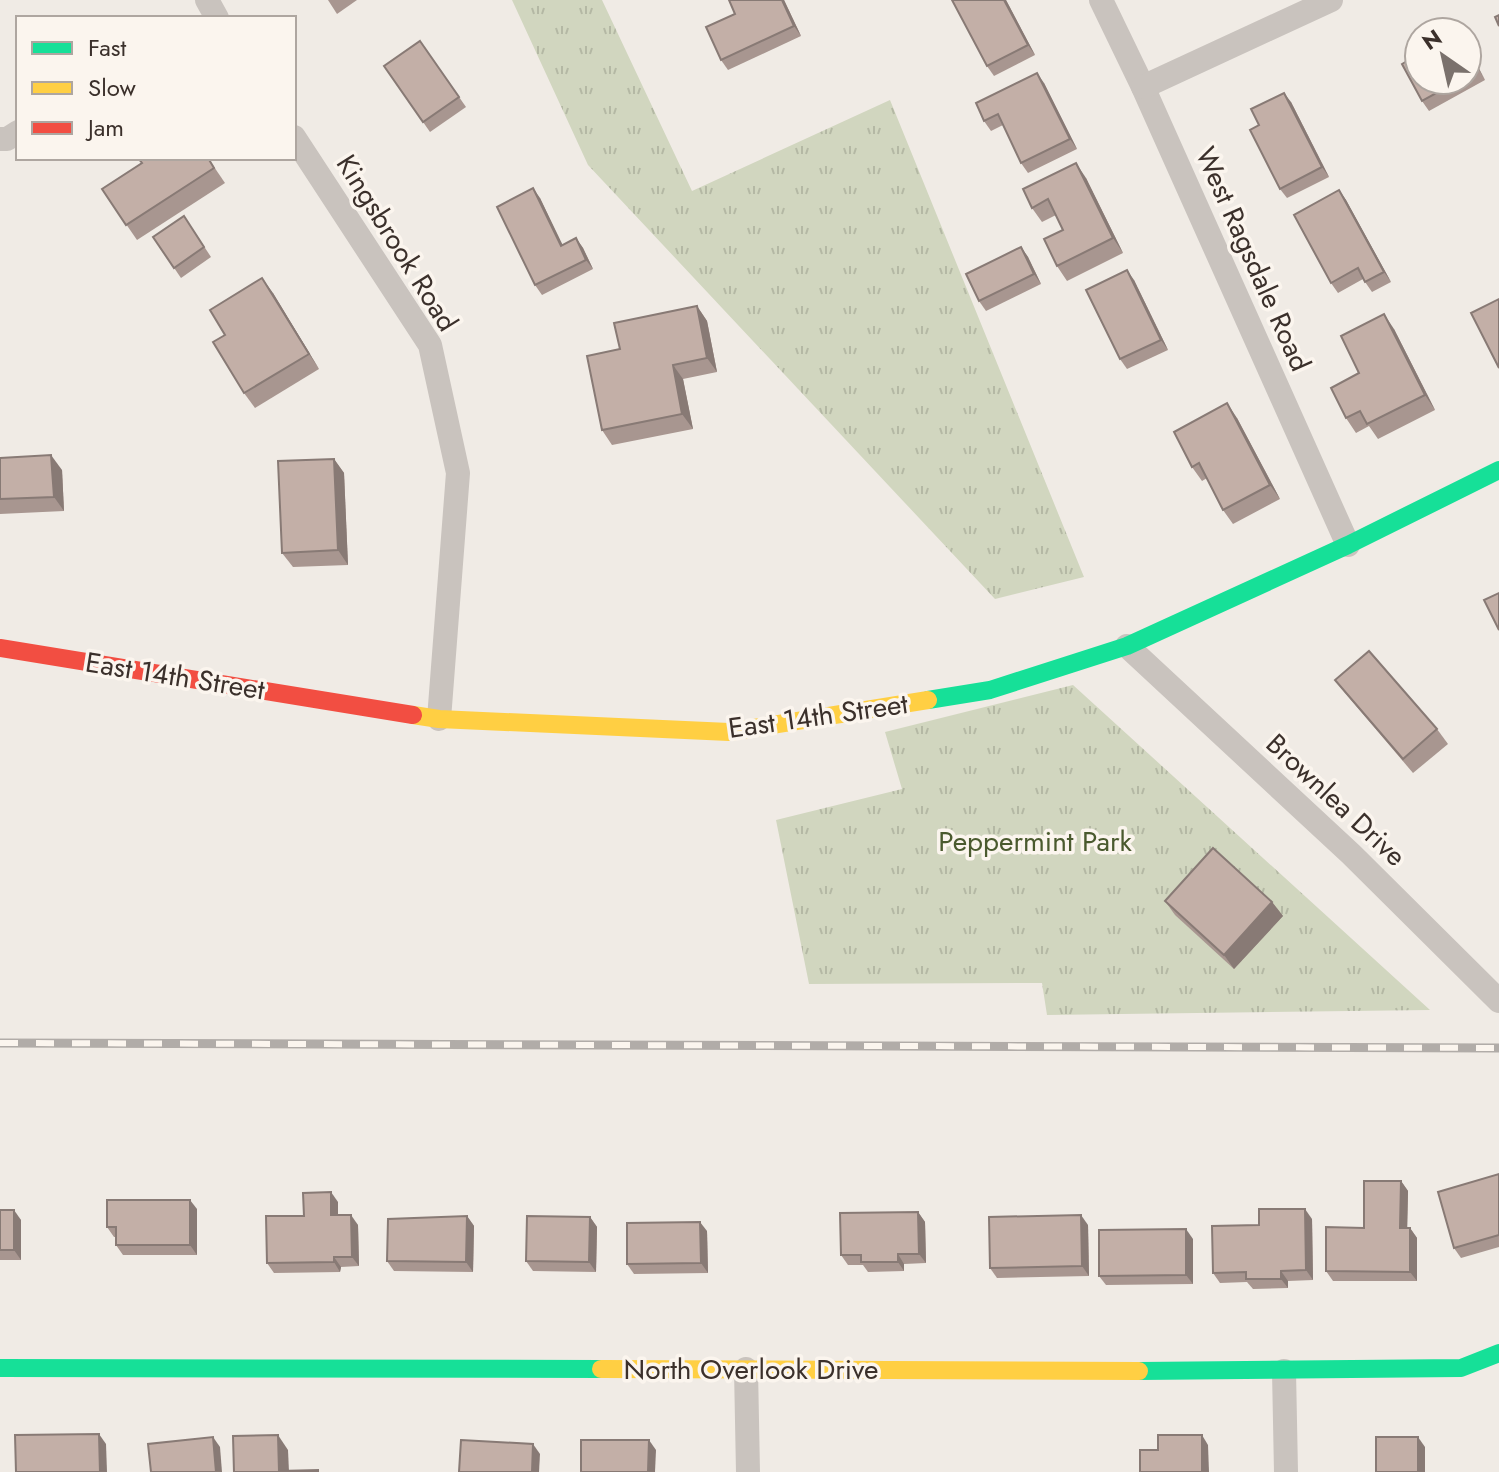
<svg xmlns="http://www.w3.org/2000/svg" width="1499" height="1472" font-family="Jost,sans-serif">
<defs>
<pattern id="grass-tufts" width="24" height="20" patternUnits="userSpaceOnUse" patternTransform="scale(2)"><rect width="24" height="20" fill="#d1d6bf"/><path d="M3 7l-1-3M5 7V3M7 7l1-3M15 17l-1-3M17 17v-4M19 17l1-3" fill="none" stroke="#b4b8a4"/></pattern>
</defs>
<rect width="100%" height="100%" fill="#f0ebe5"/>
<!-- grass -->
<g fill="url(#grass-tufts)">
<polygon points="512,0 602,0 692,191 890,100 1084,577 995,599 588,165"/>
<polygon points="1073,685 1430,1010 1047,1015 1042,983 809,984 776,820 902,789 885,732"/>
</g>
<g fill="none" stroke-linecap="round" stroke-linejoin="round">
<!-- street -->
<g stroke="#c9c3be" stroke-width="24">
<polyline points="207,0 217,18"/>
<polyline points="1101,0 1143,87 1348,545"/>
<polyline points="1143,87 1331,0"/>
<polyline points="294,137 430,345 458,473 439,719"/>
<polyline points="0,139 7,139 18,132"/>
<polyline points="1127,646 1351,854 1499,1001"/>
<polyline points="746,1369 748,1472"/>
<polyline points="1284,1371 1286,1472"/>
</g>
<!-- fast -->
<g stroke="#16e098" stroke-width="18">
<polyline points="928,700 990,690 1127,646 1348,545 1499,470"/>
<polyline points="0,1368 601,1369"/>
<polyline points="1139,1371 1461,1368 1499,1353"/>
</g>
<!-- slow -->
<g stroke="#ffcf43" stroke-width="18">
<polyline points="413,715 439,719 729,732 928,700"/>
<polyline points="601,1369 1139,1371"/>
</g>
<!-- jam -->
<polyline stroke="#f24e42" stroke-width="18" points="0,648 413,715"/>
<!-- rail casing -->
<g stroke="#b1aca8" stroke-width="9">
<polyline id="rail" points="0,1043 1499,1048"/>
</g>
<!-- rail -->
<use href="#rail" stroke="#fbf5ee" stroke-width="6" stroke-dasharray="18" stroke-linecap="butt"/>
</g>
<!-- wall -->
<g fill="#a89690">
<polygon points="328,0 357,0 337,14"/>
<polygon points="784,0 801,36 728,70 721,60 735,14"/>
<polygon points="952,0 1006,0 1035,55 994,76 987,66"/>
<polygon points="420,41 466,107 430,132 384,66"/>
<polygon points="1467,46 1485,80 1429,111 1422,101 1419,80 1467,80"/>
<polygon points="1044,83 1077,149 1028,173 1021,163 1003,125 991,131 984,121"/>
<polygon points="1291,102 1329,177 1287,198 1280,189 1259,125"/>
<polygon points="208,158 225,183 137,240 102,189 142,163"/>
<polygon points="1086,178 1123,253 1067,281 1057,266 1063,230 1056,215 1042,222 1032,208"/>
<polygon points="1339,190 1346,200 1391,282 1372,292 1363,279 1338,293 1331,283"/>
<polygon points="540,198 562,245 576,238 583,248 593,269 542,295 535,285"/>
<polygon points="184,216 211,257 181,278 153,237"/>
<polygon points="1021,247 1028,257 1041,284 986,311 979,301"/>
<polygon points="1134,280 1168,350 1127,369 1120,359"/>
<polygon points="273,293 319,369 255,408 244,393 225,335"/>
<polygon points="697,306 707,321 717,372 683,379 693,429 612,445 602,430 620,349"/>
<polygon points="1394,329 1435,410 1378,439 1369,426 1356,433 1346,418 1359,373"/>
<polygon points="1237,418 1280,499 1233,524 1223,510 1207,478 1202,481 1192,467"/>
<polygon points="0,458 62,470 64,511 0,514"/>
<polygon points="334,459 344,473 348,565 293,567 282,553"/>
<polygon points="1335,680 1437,729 1448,744 1413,773 1346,694"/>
<polygon points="1165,901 1272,902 1283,916 1234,969 1175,915"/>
<polygon points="1499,1174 1499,1247 1461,1258 1454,1248"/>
<polygon points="1401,1181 1408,1191 1407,1228 1410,1228 1417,1238 1417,1281 1333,1281 1326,1271 1364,1228"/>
<polygon points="338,1202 338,1215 358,1225 359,1266 341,1267 340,1272 274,1273 267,1263 304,1216"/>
<polygon points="197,1209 197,1255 123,1255 116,1245 116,1237 114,1237 107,1227"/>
<polygon points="0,1210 21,1220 21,1260 0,1260"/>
<polygon points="918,1212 925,1222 926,1263 904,1264 904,1271 868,1272 863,1265 848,1265 841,1255"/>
<polygon points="467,1216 474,1226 473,1272 394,1271 387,1261"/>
<polygon points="590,1217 597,1227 596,1272 533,1271 526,1261"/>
<polygon points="1312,1219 1313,1280 1288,1281 1288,1288 1253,1289 1247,1282 1220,1283 1213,1273 1259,1225"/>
<polygon points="1088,1225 1089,1276 997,1278 990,1268"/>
<polygon points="707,1231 708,1273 634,1274 627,1264"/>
<polygon points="1193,1239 1193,1284 1106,1285 1099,1276"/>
</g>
<!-- shaded-wall -->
<g fill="#887a75">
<polygon points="782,0 784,0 801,36 794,26"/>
<polygon points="1004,0 1006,0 1035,55 1028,45"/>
<polygon points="1467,46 1485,80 1467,49"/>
<polygon points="1037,73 1044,83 1077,149 1070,139"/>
<polygon points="1284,93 1291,102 1329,177 1322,167"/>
<polygon points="1076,163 1086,178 1123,253 1113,238"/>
<polygon points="533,188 540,198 568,256 561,246"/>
<polygon points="1339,190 1346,200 1391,282 1384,272"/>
<polygon points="576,238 583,248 593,269 586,260"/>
<polygon points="1021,247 1028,257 1041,284 1034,274"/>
<polygon points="1127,270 1134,280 1168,350 1161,340"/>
<polygon points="262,278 273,293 319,369 309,354"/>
<polygon points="697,306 707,321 717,372 707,358"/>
<polygon points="1384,314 1394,329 1435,410 1425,395"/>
<polygon points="673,365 683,379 693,429 682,414"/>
<polygon points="1227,403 1237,418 1280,499 1270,485"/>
<polygon points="51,455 62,470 64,511 54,497"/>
<polygon points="334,459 344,473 348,565 338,550"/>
<polygon points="1272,902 1283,916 1234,969 1224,955"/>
<polygon points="1401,1181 1408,1191 1407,1238 1400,1228"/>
<polygon points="331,1192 338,1202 338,1225 331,1215"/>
<polygon points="190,1200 197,1209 197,1255 190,1245"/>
<polygon points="1305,1209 1312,1219 1313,1280 1306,1270"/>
<polygon points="14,1210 21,1220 21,1260 14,1250"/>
<polygon points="918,1212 925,1222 926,1263 919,1254"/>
<polygon points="351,1215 358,1225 359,1266 352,1257"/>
<polygon points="1081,1215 1088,1225 1089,1276 1082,1266"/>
<polygon points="467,1216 474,1226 473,1272 466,1262"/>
<polygon points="590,1217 597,1227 596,1272 589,1262"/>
<polygon points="700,1222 707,1231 708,1273 701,1263"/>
<polygon points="1410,1228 1417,1238 1417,1281 1410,1272"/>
<polygon points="1186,1229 1193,1239 1193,1284 1186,1275"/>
<polygon points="898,1254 904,1264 904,1271 898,1262"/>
<polygon points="334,1257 341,1267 340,1272 334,1262"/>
<polygon points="1281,1271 1288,1281 1288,1288 1281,1279"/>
<polygon points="99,1434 106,1444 107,1472 100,1472"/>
<polygon points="278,1435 288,1450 289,1472 279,1471"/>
<polygon points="1202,1435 1208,1445 1209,1472 1202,1472"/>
<polygon points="213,1437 220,1447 222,1472 216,1472"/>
<polygon points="1418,1437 1425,1447 1425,1472 1418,1472"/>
<polygon points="649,1440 656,1450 655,1472 648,1472"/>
<polygon points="533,1444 540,1454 539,1472 532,1472"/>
</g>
<!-- building -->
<g fill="#c3afa7" stroke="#887a75" stroke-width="2">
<polygon points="729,0 782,0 794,26 721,60 706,27 735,14"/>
<polygon points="952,0 1004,0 1028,45 987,66"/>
<polygon points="1499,15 1499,26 1495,17"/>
<polygon points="420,41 459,97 423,122 384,66"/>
<polygon points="1467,49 1478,70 1467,76"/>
<polygon points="1419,54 1419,80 1460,80 1422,101 1402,64"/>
<polygon points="1037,73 1070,139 1021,163 998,114 984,121 976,103"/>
<polygon points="1284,93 1322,167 1280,189 1250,130 1259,125 1251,109"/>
<polygon points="138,158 208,158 214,168 126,225 102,189 142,163"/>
<polygon points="1076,163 1113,238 1057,266 1044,239 1063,230 1048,199 1032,208 1023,189"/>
<polygon points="533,188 561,246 576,238 586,260 535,285 497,207"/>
<polygon points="1339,190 1384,272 1365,282 1358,268 1331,283 1294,215"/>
<polygon points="184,216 204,247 174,268 153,237"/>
<polygon points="1021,247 1034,274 979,301 966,274"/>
<polygon points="1127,270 1161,340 1120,359 1086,290"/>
<polygon points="262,278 309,354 244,393 213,342 225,335 210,310"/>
<polygon points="1499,299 1499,368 1471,313"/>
<polygon points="697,306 707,358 673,365 682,414 602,430 587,356 620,349 614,323"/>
<polygon points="1384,314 1425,395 1367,424 1360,411 1346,418 1331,388 1359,373 1341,336"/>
<polygon points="1227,403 1270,485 1223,510 1199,463 1192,467 1174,432"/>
<polygon points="51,455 54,497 0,499 0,458"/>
<polygon points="334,459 338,550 282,553 278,461"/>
<polygon points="1499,593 1499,630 1484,600"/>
<polygon points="1369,651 1437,729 1403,759 1335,680"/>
<polygon points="1213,848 1272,902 1224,955 1165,901"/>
<polygon points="1499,1174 1499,1235 1454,1248 1438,1192"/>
<polygon points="1364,1181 1401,1181 1400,1228 1410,1228 1410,1272 1326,1271 1326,1227 1364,1228"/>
<polygon points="331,1192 331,1215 351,1215 352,1257 334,1257 334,1262 267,1263 266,1216 304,1216 303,1193"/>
<polygon points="107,1200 190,1200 190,1245 116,1245 116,1227 107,1227"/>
<polygon points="1259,1209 1305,1209 1306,1270 1281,1271 1281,1279 1246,1279 1246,1272 1213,1273 1212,1226 1259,1225"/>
<rect x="0" y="1210" width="14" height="40"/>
<polygon points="918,1212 919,1254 898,1254 898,1262 861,1262 861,1255 841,1255 840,1213"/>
<polygon points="1081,1215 1082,1266 990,1268 989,1217"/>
<polygon points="467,1216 466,1262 387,1261 388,1219"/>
<polygon points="527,1216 590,1217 589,1262 526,1261"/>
<polygon points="700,1222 701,1263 627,1264 627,1223"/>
<polygon points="1186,1229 1186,1275 1099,1276 1099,1230"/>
<polygon points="99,1434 100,1472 16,1472 15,1435"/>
<polygon points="278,1435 279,1471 318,1470 318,1472 234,1472 233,1436"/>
<polygon points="1158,1435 1202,1435 1202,1472 1140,1472 1140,1450 1158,1450"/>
<polygon points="213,1437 216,1472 151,1472 148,1444"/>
<rect x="1376" y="1437" width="42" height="35"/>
<polygon points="461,1440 533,1444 532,1472 459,1472"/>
<polygon points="581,1440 649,1440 648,1472 581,1472"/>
</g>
<g text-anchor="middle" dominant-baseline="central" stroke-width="7" stroke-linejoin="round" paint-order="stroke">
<!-- street labels -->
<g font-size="28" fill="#3b302b" stroke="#fbf5ee">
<text transform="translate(397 243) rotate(58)">Kingsbrook Road</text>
<text transform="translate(1253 259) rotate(66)">West Ragsdale Road</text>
<text transform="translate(175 676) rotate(9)">East 14th Street</text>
<text transform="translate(818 716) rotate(-8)">East 14th Street</text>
<text transform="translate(1336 800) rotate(43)">Brownlea Drive</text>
<text x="751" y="1369">North Overlook Drive</text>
</g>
<!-- park labels -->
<g font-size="28" fill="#4a5a2e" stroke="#fbf5ee">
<text x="1035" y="841">Peppermint Park</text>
</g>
</g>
<!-- legend -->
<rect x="16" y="16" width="280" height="144" fill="#fbf5ee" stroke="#aea6a0" stroke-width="2"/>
<rect x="32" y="42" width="40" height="12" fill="#16e098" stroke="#aea6a0" stroke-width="2"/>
<text x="88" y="56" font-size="24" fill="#3b302b">Fast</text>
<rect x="32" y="82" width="40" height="12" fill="#ffcf43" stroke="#aea6a0" stroke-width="2"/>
<text x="88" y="96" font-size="24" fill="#3b302b">Slow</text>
<rect x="32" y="122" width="40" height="12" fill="#f24e42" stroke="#aea6a0" stroke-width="2"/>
<text x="88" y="136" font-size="24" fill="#3b302b">Jam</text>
<!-- north arrow -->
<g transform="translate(1443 56) rotate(326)"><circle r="38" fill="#fbf5ee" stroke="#aea6a0" stroke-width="2"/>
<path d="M0-6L14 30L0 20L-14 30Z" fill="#7a716c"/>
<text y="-12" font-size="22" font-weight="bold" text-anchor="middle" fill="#3b302b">N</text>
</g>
</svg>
